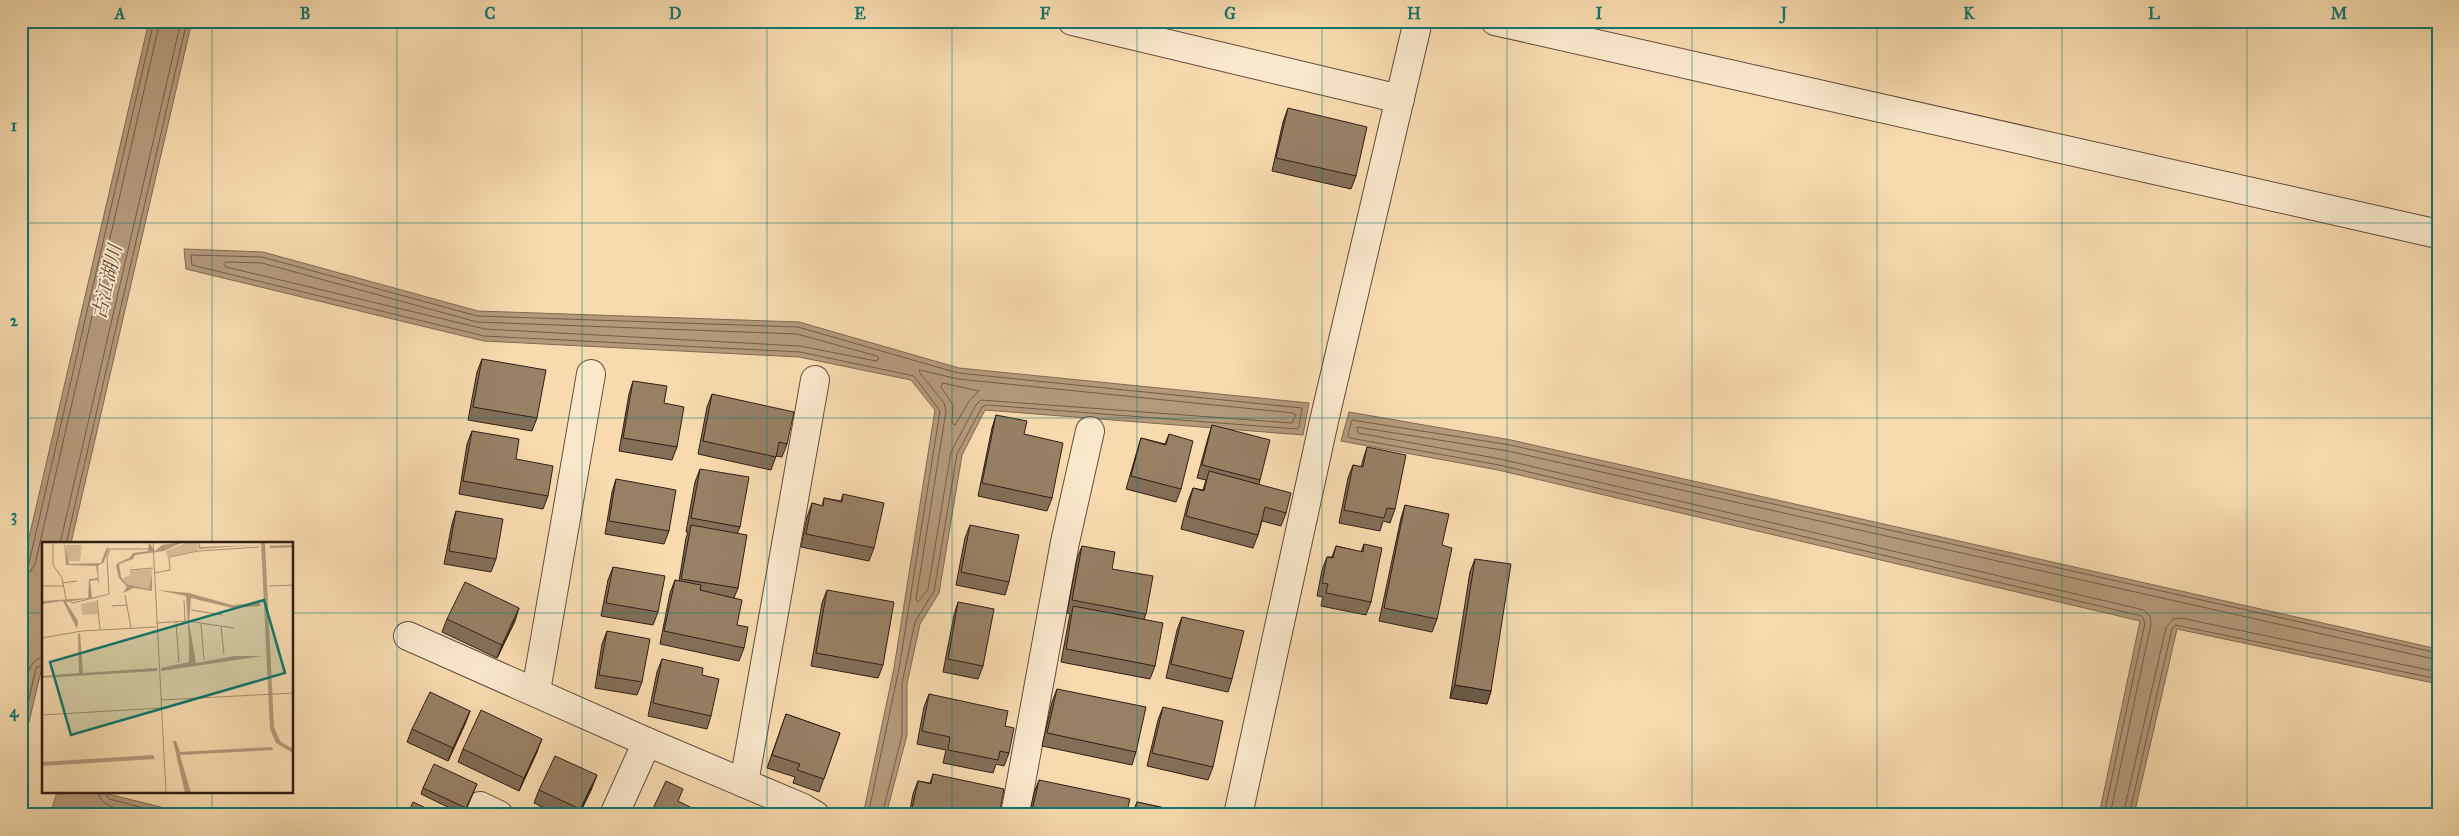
<svg xmlns="http://www.w3.org/2000/svg" width="2459" height="836" font-family="'IM FELL Great Primer','Noto Serif JP',serif">
<rect width="100%" height="100%" fill="#f7dbaf"/>
<filter id="stains"><feTurbulence type="fractalNoise" baseFrequency=".004" numOctaves="4"/><feColorMatrix values="0 0 0 0 .2 0 0 0 0 .09 0 0 0 0 .02 0 0 0 .5 -.17"/></filter>
<radialGradient id="worn" r=".72"><stop offset=".6" stop-color="#630" stop-opacity="0"/><stop offset="1" stop-color="#630" stop-opacity=".3"/></radialGradient>
<!-- water -->
<g fill="#b49a7b" stroke="#806852">
<polygon points="149,21 192,21 71,543 44,544 44,659 21,755 21,572"/>
<polygon points="184,249 263,252 478,311 799,322 959,368 1309,403 1303,435 985,410 962,455 939,593 920,624 907,684 907,735 886,815 863,815 894,668 935,410 911,380 799,357 484,341 186,269"/>
<polygon points="1349,412 1511,440 2438,649 2438,684 2177,629 2134,815 2099,815 2140,621 1498,470 1341,441"/>
<polygon points="57,792 100,792 193,815 50,815"/>
</g>
<g fill="none" stroke-linecap="round" stroke-linejoin="round">
<!-- shore -->
<g stroke="#735c48" stroke-width="1">
<polygon points="226,262 262,263 477,322 797,334 877,356 879,359 876,361 800,346 485,329 226,267 224,264"/>
<polygon points="920,370 958,379 1293,413 1296,415 1292,423 981,400 976,405 951,452 928,589 918,602 916,599 946,411 944,403 920,373"/>
<polygon points="943,383 979,391 970,400 955,425 952,423 953,405 941,387"/>
<polyline points="60,544 181,21"/>
<polyline points="66,544 187,21"/>
<polyline points="21,568 26,567 29,563 154,21"/>
<polyline points="21,574 30,572 35,564 160,21"/>
<path d="M21,706c4,-15 4,-48 23,-49"/>
<polyline points="21,733 36,668 44,664"/>
<path d="M98,792c2,18 33,19 47,23"/>
<polyline points="105,792 109,799 172,815"/>
<polyline points="868,815 899,669 940,411 914,376 800,352 484,336 192,265 191,255 262,257 477,316 798,327 958,373 1302,408 1299,427 1297,429 987,405 982,407 957,454 934,591 915,622 902,683 902,735 882,815"/>
<polyline points="2104,815 2145,623 2142,616 1499,465 1350,438 1348,435 1352,420 1510,445 2438,653"/>
<polyline points="2110,815 2151,624 2150,616 2144,610 1500,459 1358,433 1357,427 1508,451 2438,660"/>
<polyline points="2123,815 2166,628 2173,619 2181,618 2438,672"/>
<polyline points="2129,815 2172,629 2175,625 2438,679"/>
</g>
<!-- minor casing -->
<g stroke="#634c3c" stroke-width="30">
<g id="minor">
<polyline points="1072,21 1400,99"/>
<polyline points="1495,21 2438,234"/>
<polyline points="408,636 647,742 803,808 815,815"/>
<polyline points="536,691 591,374"/>
<polyline points="744,783 815,380"/>
<polyline points="480,806 499,815"/>
<polyline points="614,815 647,742"/>
<polyline points="1015,815 1065,542 1090,431"/>
<polyline points="1238,815 1324,421 1418,21"/>
</g>
</g>
<!-- minor -->
<use href="#minor" stroke="#fae8cb" stroke-width="28"/>
</g>
<!-- wall -->
<g fill="#836e57" stroke="#321d15">
<polygon points="1288,108 1356,176 1351,189 1272,171 1283,122"/>
<polygon points="482,359 537,418 532,431 468,420 477,372"/>
<polygon points="633,381 664,403 677,447 672,460 619,451 629,394"/>
<polygon points="712,394 787,444 782,457 776,456 771,470 698,454 707,407"/>
<polygon points="996,415 1024,434 1052,498 1047,511 978,496 992,428"/>
<polygon points="1212,425 1260,480 1259,484 1286,513 1281,526 1262,521 1258,535 1253,548 1181,529 1188,501 1193,488 1203,490 1206,480 1197,478 1208,438"/>
<polygon points="472,431 516,459 548,496 543,509 459,494 467,444"/>
<polygon points="1169,434 1181,489 1176,502 1126,489 1137,451 1141,438 1165,444"/>
<polygon points="1367,447 1395,509 1390,523 1383,521 1380,531 1339,523 1348,478 1353,465 1361,467 1363,460"/>
<polygon points="700,469 740,527 737,534 738,588 734,598 737,625 744,648 739,661 660,644 670,593 675,580 679,581 686,538 688,532 686,532 695,482"/>
<polygon points="616,479 669,531 664,544 605,534 612,492"/>
<polygon points="843,494 874,548 869,561 801,547 807,517 812,503 822,506 824,498 841,501"/>
<polygon points="1405,505 1442,545 1437,619 1432,632 1379,621 1401,518"/>
<polygon points="456,511 496,559 491,572 444,564 452,524"/>
<polygon points="970,525 1009,582 1005,595 956,585 965,538"/>
<polygon points="1364,544 1371,602 1366,615 1321,606 1323,597 1317,596 1322,570 1327,557 1332,557 1336,546 1361,552"/>
<polygon points="1082,546 1112,569 1146,614 1144,619 1155,666 1150,679 1061,662 1069,619 1070,614 1067,613 1077,559"/>
<polygon points="1475,559 1491,691 1487,704 1450,698 1470,572"/>
<polygon points="613,567 658,612 653,625 601,616 608,580"/>
<polygon points="827,590 883,665 878,678 811,666 822,603"/>
<polygon points="958,602 983,666 978,679 943,672 954,615"/>
<polygon points="1182,617 1232,679 1228,692 1166,678 1177,630"/>
<polygon points="447,619 515,621 497,658 442,632"/>
<polygon points="607,631 642,682 637,695 595,688 602,644"/>
<polygon points="662,659 702,675 711,716 707,729 648,716 657,672"/>
<polygon points="1057,689 1136,752 1132,765 1042,746 1052,702"/>
<polygon points="929,694 1005,726 1009,753 1004,766 996,764 993,773 943,763 946,750 917,744 924,707"/>
<polygon points="1163,707 1213,767 1208,780 1147,766 1158,720"/>
<polygon points="470,711 465,724 448,761 407,742 412,729"/>
<polygon points="786,714 840,733 819,792 793,783 795,777 767,768"/>
<polygon points="463,749 537,752 519,791 458,762"/>
<polygon points="933,774 999,815 909,815 913,794 918,781 930,783"/>
<polygon points="1039,780 1126,815 1029,815 1034,793"/>
<polygon points="477,784 464,815 421,794 423,788"/>
<polygon points="592,788 579,815 559,815 534,803 539,790"/>
<polygon points="1137,802 1197,815 1132,815"/>
</g>
<!-- shaded-wall -->
<g fill="#6a5a47" stroke="#321d15">
<polygon points="519,608 515,621 497,658 502,645"/>
<polygon points="1455,685 1491,691 1487,704 1450,698"/>
<polygon points="470,711 465,724 448,761 453,748"/>
<polygon points="542,739 537,752 519,791 524,778"/>
<polygon points="597,775 592,788 579,815 578,815"/>
</g>
<!-- building -->
<g fill="#988065" stroke="#321d15">
<polygon points="1288,108 1367,127 1356,176 1276,158"/>
<polygon points="482,359 546,370 537,418 473,407"/>
<polygon points="633,381 667,386 664,403 684,407 677,447 623,438"/>
<polygon points="712,394 794,412 787,444 779,442 776,457 703,441"/>
<polygon points="996,415 1027,421 1024,434 1063,443 1052,498 982,483"/>
<polygon points="1212,425 1270,440 1260,480 1202,465"/>
<polygon points="472,431 519,439 516,459 553,466 548,496 463,481"/>
<polygon points="1169,434 1193,441 1181,489 1131,476 1141,438 1166,445"/>
<polygon points="1367,447 1406,455 1395,509 1387,508 1384,518 1344,510 1353,465 1363,467"/>
<polygon points="700,469 749,477 740,527 691,518"/>
<polygon points="1209,471 1291,493 1286,513 1265,507 1258,535 1186,516 1193,488 1204,491"/>
<polygon points="616,479 676,490 669,531 609,521"/>
<polygon points="843,494 884,503 874,548 806,534 812,503 823,506 824,498 842,502"/>
<polygon points="1405,505 1449,514 1442,545 1452,548 1437,619 1384,608"/>
<polygon points="456,511 503,519 496,559 449,551"/>
<polygon points="691,525 747,535 738,588 681,579"/>
<polygon points="970,525 1019,535 1009,582 961,572"/>
<polygon points="1364,544 1382,548 1371,602 1326,593 1328,584 1322,583 1327,557 1333,558 1336,546 1363,552"/>
<polygon points="1082,546 1115,552 1112,569 1153,576 1146,614 1072,600"/>
<polygon points="1475,559 1511,564 1491,691 1455,685"/>
<polygon points="613,567 665,576 658,612 606,603"/>
<polygon points="675,580 701,585 700,590 742,600 737,625 748,627 744,648 664,631"/>
<polygon points="465,582 519,608 502,645 447,619"/>
<polygon points="827,590 894,602 883,665 816,653"/>
<polygon points="958,602 994,609 983,666 948,659"/>
<polygon points="1073,606 1163,623 1155,666 1066,649"/>
<polygon points="1182,617 1244,631 1232,679 1171,664"/>
<polygon points="607,631 650,639 642,682 599,675"/>
<polygon points="662,659 703,668 702,675 719,679 711,716 653,703"/>
<polygon points="1057,689 1146,707 1136,752 1047,733"/>
<polygon points="430,692 470,711 453,748 412,729"/>
<polygon points="929,694 1008,711 1005,726 1014,728 1009,753 1000,751 998,760 948,750 950,737 922,731"/>
<polygon points="1163,707 1223,721 1213,767 1152,753"/>
<polygon points="481,710 542,739 524,778 463,749"/>
<polygon points="786,714 840,733 824,779 797,770 800,764 772,755"/>
<polygon points="555,756 597,775 580,809 539,790"/>
<polygon points="434,764 477,784 466,808 423,788"/>
<polygon points="933,774 1004,789 999,815 937,815 912,809 918,781 931,784"/>
<polygon points="1039,780 1130,799 1126,815 1031,815"/>
<polygon points="666,781 683,789 678,801 706,815 650,815"/>
<polygon points="413,802 441,815 407,815"/>
<polygon points="1137,802 1197,815 1134,815"/>
</g>
<!-- grid -->
<path fill="none" stroke="#0f766e" stroke-width="1" stroke-opacity="0.55" d="M212,21v523M397,21v794M582,21v794M767,21v794M952,21v794M1137,21v794M1322,21v794M1507,21v794M1692,21v794M1877,21v794M2062,21v794M2247,21v794M21,223h2417M21,418h2417M21,613h23M292,613h2146M212,792v23"/>
<g text-anchor="middle" dominant-baseline="central" stroke-width="4" stroke-linejoin="round" paint-order="stroke">
<!-- water labels -->
<g font-size="19" font-style="italic" fill="#604939" stroke="#fae8cb">
<text transform="translate(107 282) rotate(-77)">古江湖川</text>
</g>
</g>
<!-- overview -->
<g transform="translate(42 542)">
<rect width="251" height="251" fill="#f7dbaf"/>
<path d="M145,0h10l1,8 -31,7 -1,-6zM24,3h16l-2,16h-13zM110,27l-2,20 -23,-5 -4,-6 7,-3v-4zM54,59l2,13 -16,1 -1,-11z" fill="#d6bb95"/>
<path d="M22,0l5,22 33,-1 -4,3 1,17 -2,-3 -7,1 2,17 -26,4 12,19 -1,8 -14,-28 -21,3v-3l46,-3 1,-19 9,-1 -2,-12 -30,-1zM107,0l6,9 7,-6 21,-3 -19,9 -29,4 -2,4 -14,5 2,13 6,7 22,5 3,-16v18l-18,-3 -11,5 4,-6 -8,-9 -3,-12 2,-3 11,-5 4,-5 15,-2zM156,0l3,5 56,-2 -58,4zM219,0h4l9,185 6,14 13,8v4l-17,-10 -6,-14zM115,48l32,3 43,12 28,-2v3l-28,2 -41,-10 -2,25 7,40 38,-7h29l-102,15v-3l28,-6v-20l-3,-46zM38,91l3,40 74,-5v3l-115,7v-2l37,-3 -1,-39zM131,199h3l4,11 92,-5 1,3 -93,5 11,38h-6zM111,213l2,4 -113,7v-4z" fill="#b49a7b"/>
<path fill="none" stroke="#b49a7b" stroke-width="2.5" d="M228,5l24,-1M60,21l6,-15"/>
<path fill="none" stroke="#a88f71" stroke-width="1" d="M11,0v23l9,13 4,21 7,4 36,-9 -2,-37 3,-8h42M111,0l13,251M88,28l23,-2M112,31l16,-3 -1,-13 29,-6 61,-4M20,41l15,-2M0,44h21M227,44l25,-1M83,53l6,33M55,58l3,29M142,58l1,21M70,64l15,-1M149,68l32,5M134,80l3,41M114,81l31,-2 47,7M159,82l3,36M179,84l3,29M0,96l40,-7 74,-4M119,158l133,-7M0,173l119,-7"/>
<path fill="#0f766e" fill-opacity="0.15" stroke="#0f766e" stroke-width="2.5" d="M222,58l21,73 -214,62 -21,-73z"/>
<rect width="251" height="251" fill="none" stroke="#321d15" stroke-width="2.5"/>
</g>
<!-- margin -->
<rect width="2459" height="836" fill="none" stroke="#f7dbaf" stroke-width="55"/>
<rect x="28" y="28" width="2404" height="780" fill="none" stroke="#0f766e" stroke-width="2"/>
<g font-size="16" text-anchor="middle" font-weight="bold" fill="#0f766e">
<text x="120" y="19">A</text>
<text x="305" y="19">B</text>
<text x="490" y="19">C</text>
<text x="675" y="19">D</text>
<text x="860" y="19">E</text>
<text x="1045" y="19">F</text>
<text x="1230" y="19">G</text>
<text x="1414" y="19">H</text>
<text x="1599" y="19">I</text>
<text x="1784" y="19">J</text>
<text x="1969" y="19">K</text>
<text x="2154" y="19">L</text>
<text x="2339" y="19">M</text>
<text x="14" y="131">1</text>
<text x="14" y="326">2</text>
<text x="14" y="521">3</text>
<text x="14" y="717">4</text>
</g>
<rect width="100%" height="100%" filter="url(#stains)"/>
<rect width="100%" height="100%" fill="url(#worn)"/>
</svg>
